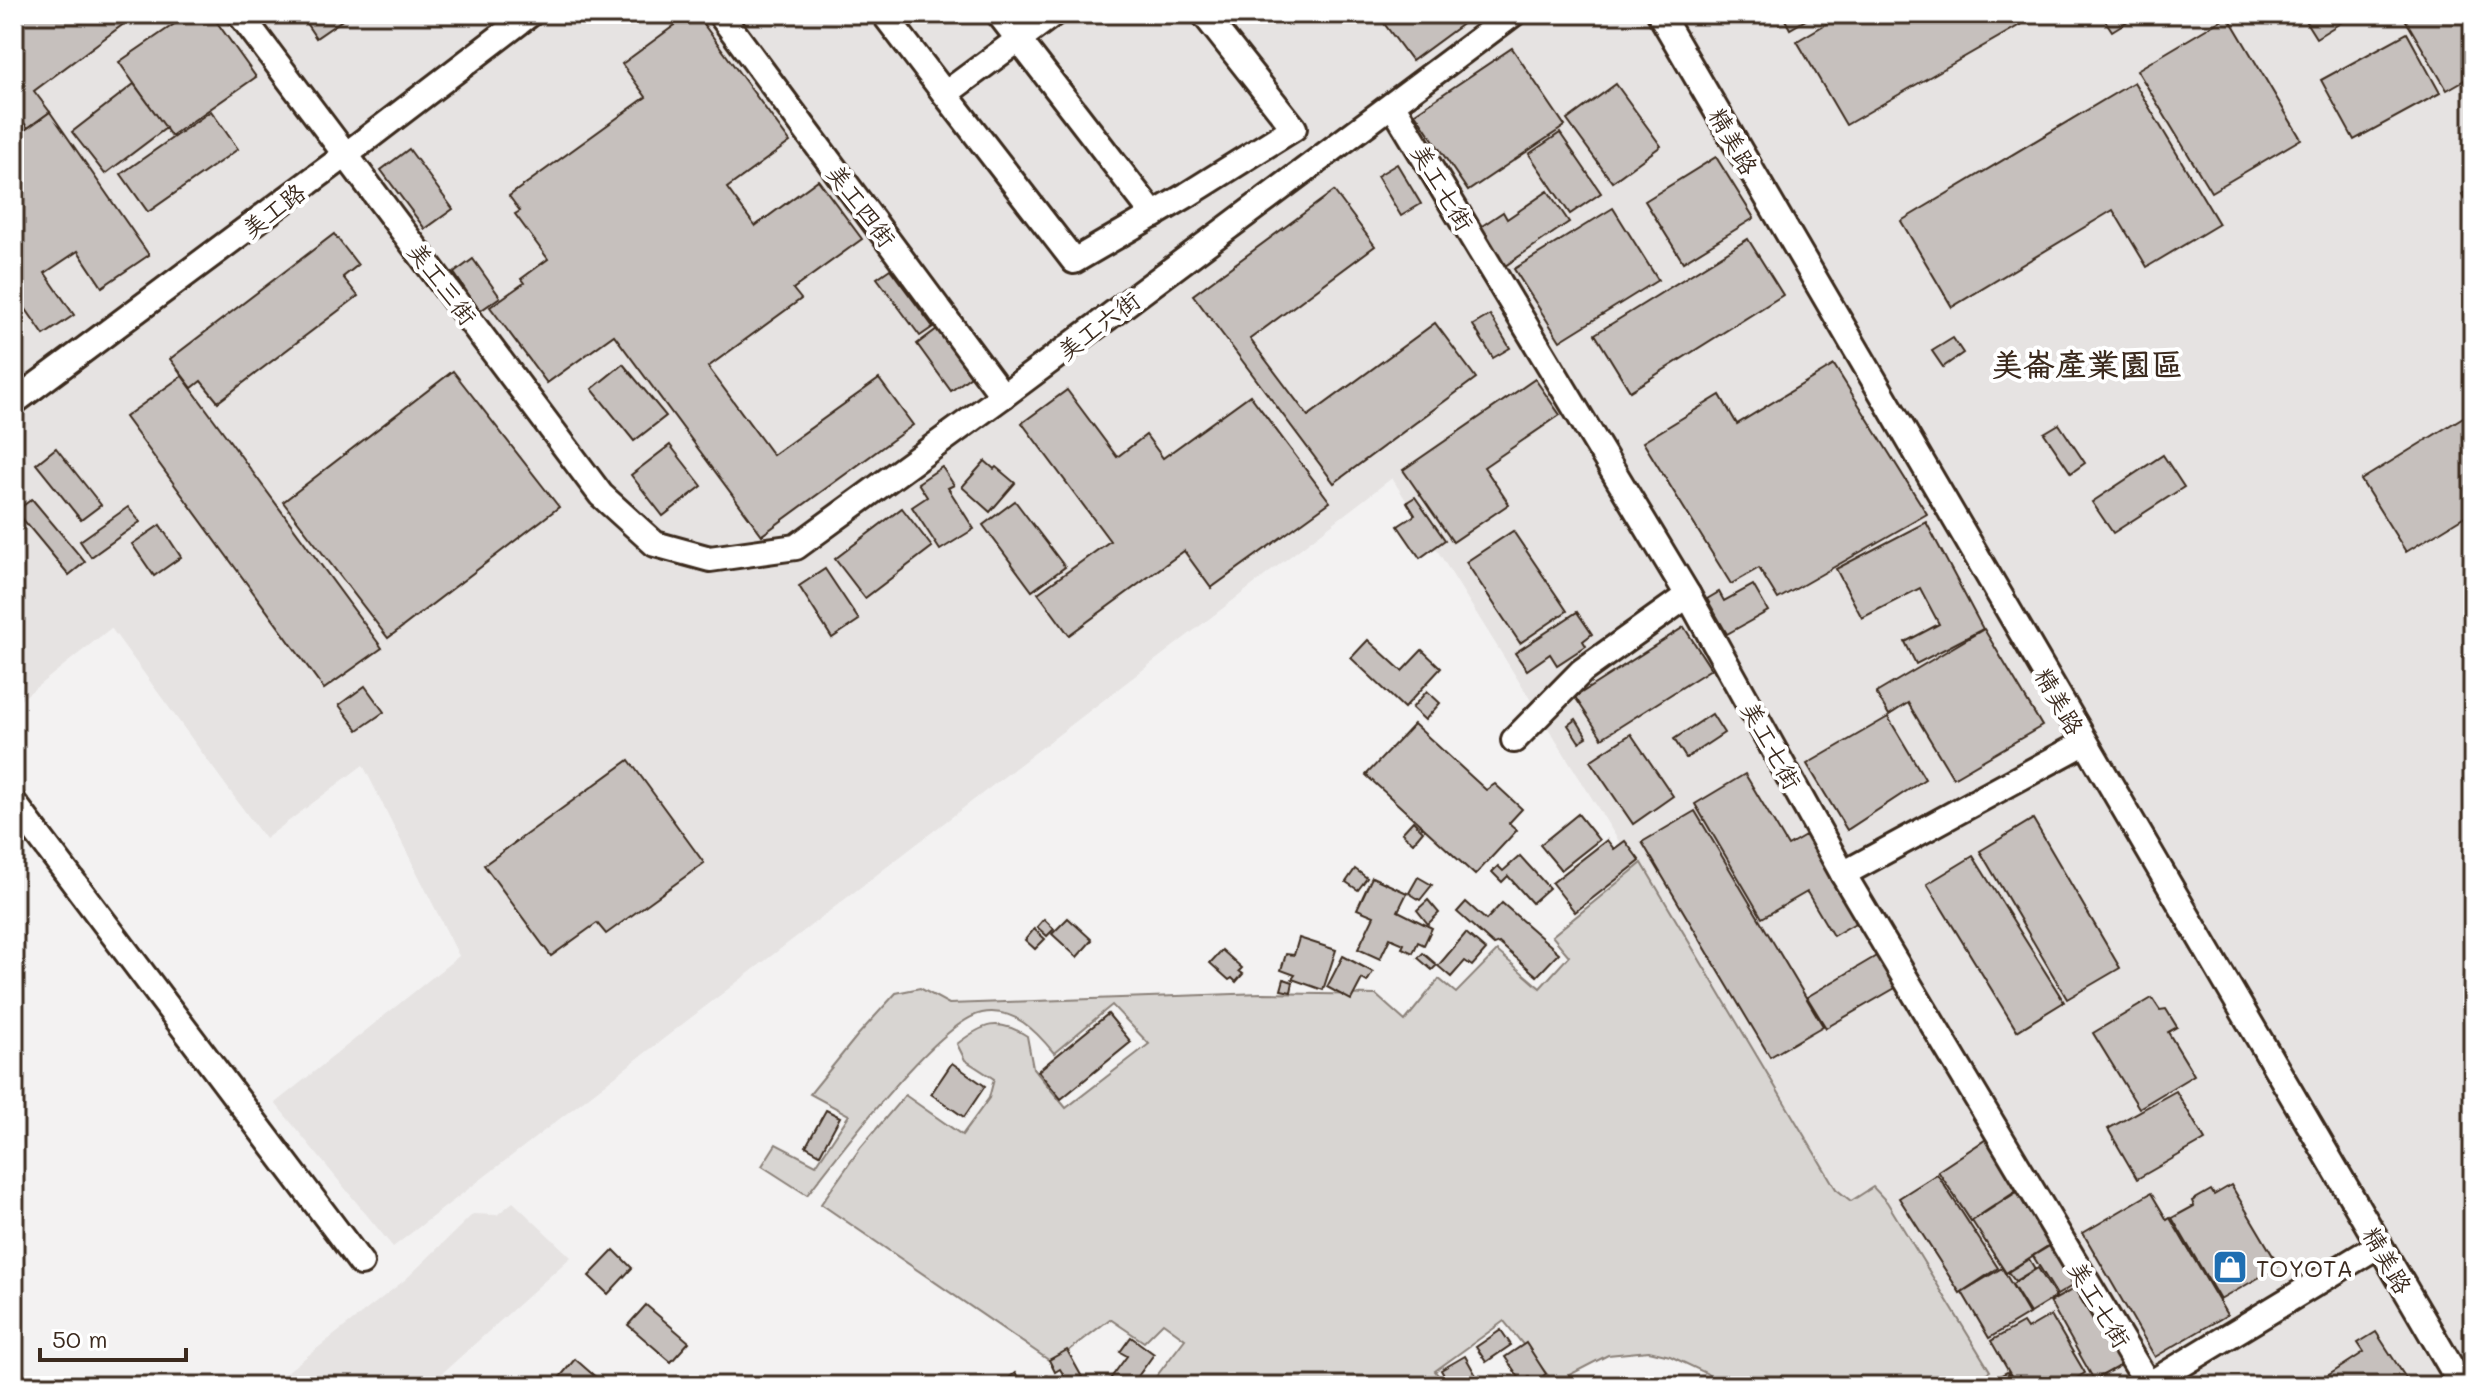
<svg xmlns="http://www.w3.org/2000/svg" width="2487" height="1400" font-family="Mali,'LXGW WenKai TC',sans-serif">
<rect width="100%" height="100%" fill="#f3f2f2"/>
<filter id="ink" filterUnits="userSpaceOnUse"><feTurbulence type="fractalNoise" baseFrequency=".0125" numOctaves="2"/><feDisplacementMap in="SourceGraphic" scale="16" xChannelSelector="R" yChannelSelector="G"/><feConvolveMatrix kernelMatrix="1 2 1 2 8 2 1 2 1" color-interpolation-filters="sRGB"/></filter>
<g filter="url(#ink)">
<!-- built -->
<g fill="#e6e3e2">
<polygon points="14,14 2473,14 2473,1386 1959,1386 1392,478 393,1247 275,1103 459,956 363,765 265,839 111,628 14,705"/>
<polygon points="513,1202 571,1257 428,1386 269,1386 406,1279 473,1214 497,1215"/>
</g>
<!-- green -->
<path fill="#d8d5d2" stroke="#8a8078" stroke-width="2" d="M1642,863l194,326 15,12 22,-14 14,15 103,169 -26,15h-241l-17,-13 -36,-17 -21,-5 -41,4 -54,28 -50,-62 -69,50 11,15h-297l36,-47 -22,-16 -19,19 -34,-23 -57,44 -232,-159 40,-57 44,-52 57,40 27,-37 5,-19 -29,-19 -8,-16c26,-20 40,-27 70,-8l6,32 33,40 83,-64 -37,-39 -58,48c-18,-22 -40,-46 -72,-40 -44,9 -145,143 -175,182l-45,-29 14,-22 40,21 33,-50 -39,-21 47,-58 39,-43 24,-5 29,16 313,-11 114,2 29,26 34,-42 17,14 41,-42 43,37 29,-32 -17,-20z"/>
<!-- building -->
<g fill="#c6c0bd" stroke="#3b2a1e" stroke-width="2">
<polygon points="14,14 137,14 34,91 50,112 28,128 14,110"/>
<polygon points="189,14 211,14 256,77 171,136 119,62"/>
<polygon points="300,14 351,14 316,38"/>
<polygon points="690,14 696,14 790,142 727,188 755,226 818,180 862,239 793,289 801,299 708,367 773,455 879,379 913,425 762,535 614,335 547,383 490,307 524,283 521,279 548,259 515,214 520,211 509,196 646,97 622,64"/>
<polygon points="1377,14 1476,14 1412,61"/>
<polygon points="1782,14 1816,14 1790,29"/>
<polygon points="1843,14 2039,14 1846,125 1797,41"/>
<polygon points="2101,14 2139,14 2112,31"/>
<polygon points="2301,14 2355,14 2316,38"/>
<polygon points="2402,14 2473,14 2473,75 2447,90"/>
<polygon points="2228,16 2301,139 2211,192 2137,70"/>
<polygon points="2407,33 2440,93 2354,140 2321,80"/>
<polygon points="1512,48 1565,126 1468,191 1415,113"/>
<polygon points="2134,82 2219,224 2147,267 2113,210 1952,307 1901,221"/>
<polygon points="134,84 166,128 105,174 72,132"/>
<polygon points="1616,84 1661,146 1612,182 1567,120"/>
<polygon points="211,111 238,149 148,212 121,174"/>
<polygon points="50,112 149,255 102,287 78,251 45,273 74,315 44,335 14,292 14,138"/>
<polygon points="1560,133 1601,193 1570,214 1529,154"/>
<polygon points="409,149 453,209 425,229 381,170"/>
<polygon points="1716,157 1754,218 1683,262 1645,201"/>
<polygon points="1397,164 1421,204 1401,216 1377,176"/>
<polygon points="2473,187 2473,213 2462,194"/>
<polygon points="1334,191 1375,246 1250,339 1308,416 1435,323 1476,378 1334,483 1193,295"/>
<polygon points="1548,191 1569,222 1505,266 1479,228 1503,212 1507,219"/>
<polygon points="1613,208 1658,280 1560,341 1514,269"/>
<polygon points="334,234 358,265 343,277 358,296 218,402 201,381 192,388 170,359"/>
<polygon points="1748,239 1783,295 1630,391 1595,334"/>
<polygon points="473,259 500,297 480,311 454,273"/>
<polygon points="890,269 933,327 920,336 877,278"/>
<polygon points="1490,315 1510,348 1493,358 1473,325"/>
<polygon points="937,329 971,376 951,391 917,344"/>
<polygon points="1953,338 1963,353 1943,367 1932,351"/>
<polygon points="623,364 666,416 634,441 592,389"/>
<polygon points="1834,365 1927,514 1778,599 1759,568 1731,584 1643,442 1720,395 1737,424"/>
<polygon points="453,371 559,507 388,638 283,502"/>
<polygon points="182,376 382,648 324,689 125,417"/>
<polygon points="1535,379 1560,415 1484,467 1509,504 1453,542 1403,470"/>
<polygon points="1067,390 1117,457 1146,435 1163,458 1250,395 1330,502 1211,588 1184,551 1069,635 1038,593 1110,541 1022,423"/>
<polygon points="2473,411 2473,511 2406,552 2361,480"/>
<polygon points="2059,424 2085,463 2071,473 2044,433"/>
<polygon points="670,445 702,486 663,516 631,475"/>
<polygon points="56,448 101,505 81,520 36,464"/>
<polygon points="2163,455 2184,487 2113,533 2092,502"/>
<polygon points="985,461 994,469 996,467 1015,483 990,512 962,487"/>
<polygon points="942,467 954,485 948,488 974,529 940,550 912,507 927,497 918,483"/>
<polygon points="1415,497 1445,540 1420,558 1398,526 1415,515 1407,502"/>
<polygon points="32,499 85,562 69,575 16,511"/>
<polygon points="1015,501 1065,567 1032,591 983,525"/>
<polygon points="128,507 140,522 91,557 80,541"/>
<polygon points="902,508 932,547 865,598 835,559"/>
<polygon points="1926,522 1983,629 1916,664 1905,642 1939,624 1920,588 1862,618 1836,569"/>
<polygon points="160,525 181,557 154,576 132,544"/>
<polygon points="1513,531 1567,611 1520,643 1466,562"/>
<polygon points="825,569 859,620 832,638 799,586"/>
<polygon points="1753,585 1768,611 1727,634 1707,599 1719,592 1724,601"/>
<polygon points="1577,612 1592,634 1583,641 1586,646 1557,665 1550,654 1527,670 1515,653"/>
<polygon points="1684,627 1711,669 1602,738 1575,697"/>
<polygon points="1984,629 2042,726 1953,778 1908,703 1889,715 1876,693"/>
<polygon points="1368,640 1402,671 1422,650 1441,668 1404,708 1351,658"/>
<polygon points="365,686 384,712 358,730 339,705"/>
<polygon points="1427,691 1440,703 1425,720 1412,708"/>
<polygon points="1712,714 1724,733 1686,758 1674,739"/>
<polygon points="1888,717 1925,779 1847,830 1807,764"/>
<polygon points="1576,719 1587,737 1579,742 1568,725"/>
<polygon points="1414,724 1486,790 1495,784 1522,809 1509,823 1517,830 1475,875 1366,775"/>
<polygon points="1631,734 1673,796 1633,824 1590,761"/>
<polygon points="629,760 704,863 606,934 597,923 551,956 484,865"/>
<polygon points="1745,774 1788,846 1807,835 1859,921 1833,936 1807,892 1762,918 1695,804"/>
<polygon points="1695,811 1823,1026 1770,1057 1642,842"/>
<polygon points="1578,814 1599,840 1561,870 1540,845"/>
<polygon points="2033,819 2120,968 2067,999 1980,851"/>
<polygon points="1413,821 1423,831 1413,843 1402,833"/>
<polygon points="1607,840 1614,849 1625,841 1640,861 1575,912 1552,883"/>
<polygon points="1520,856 1549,888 1532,903 1508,876 1502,882 1492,872 1498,866 1503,871"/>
<polygon points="1973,856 2064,1002 2017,1031 1927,884"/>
<polygon points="1355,869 1367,878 1358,890 1346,882"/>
<polygon points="1372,877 1407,893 1398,911 1432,928 1424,945 1418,942 1413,953 1402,948 1404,944 1390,938 1380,959 1358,949 1374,916 1357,909"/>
<polygon points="1418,877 1432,885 1420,900 1409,893"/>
<polygon points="1428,900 1439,913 1428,924 1417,910"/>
<polygon points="1466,902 1486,920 1502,903 1559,953 1537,976 1499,943 1494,945 1457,912"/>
<polygon points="1068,918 1092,940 1077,957 1052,934"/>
<polygon points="1044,919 1054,929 1047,936 1037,927"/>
<polygon points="1034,929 1045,939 1035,949 1025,940"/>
<polygon points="1466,933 1486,950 1472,966 1465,961 1451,977 1438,966"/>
<polygon points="1299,938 1336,950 1323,990 1292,979 1295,975 1281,970 1286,954 1294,955"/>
<polygon points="1222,950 1242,968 1239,971 1243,974 1236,982 1232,978 1229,980 1210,963"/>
<polygon points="1423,953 1437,965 1432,970 1418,958"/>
<polygon points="1878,955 1897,987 1826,1028 1807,997"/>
<polygon points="1343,956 1373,972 1367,982 1362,979 1351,1000 1327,987"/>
<polygon points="1284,979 1293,982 1291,992 1281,990"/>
<polygon points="2152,998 2160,1010 2166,1009 2177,1027 2168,1032 2194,1075 2139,1108 2093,1033"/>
<polygon points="1108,1014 1131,1042 1061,1099 1038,1071"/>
<polygon points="952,1063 985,1086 964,1117 931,1094"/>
<polygon points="2176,1091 2205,1140 2137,1179 2108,1129"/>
<polygon points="826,1110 840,1117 820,1154 806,1146"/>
<polygon points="1988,1138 2021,1188 1971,1221 1938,1171"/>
<polygon points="1937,1174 1998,1268 1960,1293 1899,1198"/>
<polygon points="2231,1185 2279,1266 2220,1300 2172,1218 2194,1206 2192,1201 2211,1190 2214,1195"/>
<polygon points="2020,1190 2054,1242 2006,1273 1972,1221"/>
<polygon points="2151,1193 2167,1220 2170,1218 2227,1315 2155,1357 2083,1233"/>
<polygon points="2053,1244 2077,1283 2057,1295 2033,1256"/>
<polygon points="614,1250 632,1268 608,1294 589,1276"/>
<polygon points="2029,1259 2035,1269 2015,1281 2008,1272"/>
<polygon points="2002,1268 2029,1314 1989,1338 1962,1292"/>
<polygon points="2038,1268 2056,1297 2030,1313 2012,1284"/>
<polygon points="2079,1286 2123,1364 2094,1380 2050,1302"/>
<polygon points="646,1305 689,1342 671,1362 628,1325"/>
<polygon points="2051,1315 2085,1373 2063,1386 2017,1386 1991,1341 2023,1323 2027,1329"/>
<polygon points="1501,1330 1511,1345 1486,1362 1476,1347"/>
<polygon points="2376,1332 2411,1386 2312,1386 2364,1352 2358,1343"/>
<polygon points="1131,1337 1154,1354 1131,1386 1105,1386 1127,1356 1120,1352"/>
<polygon points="1526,1343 1546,1374 1543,1376 1545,1380 1536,1386 1529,1377 1522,1382 1505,1357"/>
<polygon points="1067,1350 1082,1377 1072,1382 1069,1377 1066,1379 1060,1369 1055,1372 1049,1360"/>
<polygon points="1465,1356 1482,1386 1450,1386 1441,1370"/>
<polygon points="575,1359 606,1386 558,1386 555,1383"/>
<polygon points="2007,1372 2015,1386 1995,1386 1992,1380"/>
<polygon points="1015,1373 1025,1386 1001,1386 1000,1385"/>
<polygon points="1047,1376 1054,1386 1038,1386 1036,1384"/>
<polygon points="1989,1376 1994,1386 1976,1386 1975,1384"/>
<polygon points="2087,1377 2092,1386 2071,1386"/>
</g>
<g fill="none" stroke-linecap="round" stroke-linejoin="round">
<!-- street casing -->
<g stroke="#3b2a1e" stroke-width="30">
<g id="street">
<polyline points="240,14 601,495 655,544 710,559 796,547 1003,396 1513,14"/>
<polyline points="720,14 1003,396"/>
<polyline points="884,14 945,94 1053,14"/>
<polyline points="999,14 1154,215"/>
<polyline points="1660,14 2462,1386"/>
<polyline points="945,94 1074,261 1187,195 1294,128 1204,14"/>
<polyline points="1393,106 1688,595 1843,874 2149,1386"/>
<polyline points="14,402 347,154 530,14"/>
<polyline points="1514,740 1582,671 1688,595"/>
<polyline points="14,803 361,1263"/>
<polyline points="1843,874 2084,743"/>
<polyline points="2148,1385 2379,1245"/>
</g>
</g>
<!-- street -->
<use href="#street" stroke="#fff" stroke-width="24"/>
</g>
</g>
<!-- icons -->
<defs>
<g id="shop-square" transform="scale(1.8)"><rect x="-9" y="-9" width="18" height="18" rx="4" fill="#1f6fb2" stroke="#fff"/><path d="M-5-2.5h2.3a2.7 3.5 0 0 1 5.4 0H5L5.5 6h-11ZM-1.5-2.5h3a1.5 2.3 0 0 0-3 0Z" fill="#fff"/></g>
</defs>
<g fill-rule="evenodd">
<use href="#shop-square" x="2230" y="1267"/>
</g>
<g text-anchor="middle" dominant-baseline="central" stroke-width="8" stroke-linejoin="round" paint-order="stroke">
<!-- street labels -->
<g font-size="24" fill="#3b2a1e" stroke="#fff">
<text transform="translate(1734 141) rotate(60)">精美路</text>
<text transform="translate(1443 187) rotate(59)">美工七街</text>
<text transform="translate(862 205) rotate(53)">美工四街</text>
<text transform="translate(273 210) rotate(-37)">美工路</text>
<text transform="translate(443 283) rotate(53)">美工三街</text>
<text transform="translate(1098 325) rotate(-37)">美工六街</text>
<text transform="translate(2060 701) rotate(60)">精美路</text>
<text transform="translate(1772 745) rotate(61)">美工七街</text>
<text transform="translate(2388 1260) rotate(60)">精美路</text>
<text transform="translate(2100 1304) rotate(59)">美工七街</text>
</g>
<!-- poi labels -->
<g font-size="24" fill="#3b2a1e" stroke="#fff" text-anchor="start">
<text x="2256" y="1267">TOYOTA</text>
</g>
<!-- district labels -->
<g font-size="32" font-weight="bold" fill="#3b2a1e" stroke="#fff">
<text x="2087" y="363">美崙產業園區</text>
</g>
</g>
<!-- margin -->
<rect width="2487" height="1400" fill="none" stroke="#fff" stroke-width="48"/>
<rect x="24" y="24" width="2439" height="1352" fill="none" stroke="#3b2a1e" stroke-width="3" filter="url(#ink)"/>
<!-- scale -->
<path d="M40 1348v12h146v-12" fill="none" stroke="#3b2a1e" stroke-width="4"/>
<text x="52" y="1348" font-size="24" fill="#3b2a1e" stroke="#ffffff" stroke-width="6" paint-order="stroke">50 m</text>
</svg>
